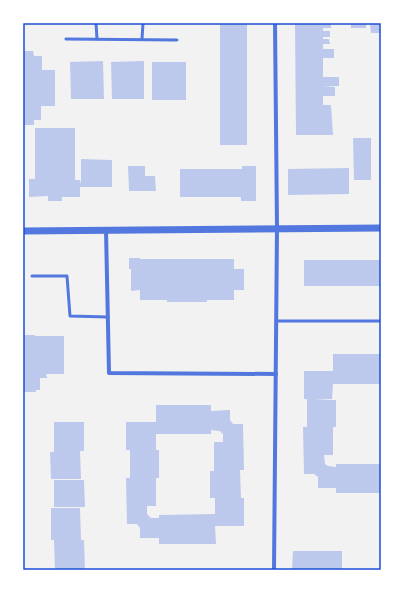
<svg xmlns="http://www.w3.org/2000/svg" width="404" height="593" font-family="'Roboto Condensed',sans-serif">
<rect width="100%" height="100%" fill="#f2f2f2"/>
<!-- building -->
<g fill="#bdc9ec" fill-rule="evenodd">
<rect x="220" y="23" width="27" height="122"/>
<polygon points="295,23 331,23 331,28 323,28 323,31 330,31 330,37 323,37 323,39 329,39 330,44 323,44 323,49 334,49 334,58 323,58 323,77 339,77 339,86 323,86 335,87 335,96 323,96 323,105 331,105 333,135 296,135"/>
<rect x="351" y="23" width="15" height="5"/>
<polygon points="370,23 381,23 381,33 371,33"/>
<polygon points="23,51 33,51 34,56 42,56 42,70 55,70 55,106 41,106 41,120 34,120 34,125 23,125"/>
<polygon points="103,61 104,99 71,99 70,62"/>
<polygon points="144,61 144,99 112,99 111,62"/>
<rect x="152" y="62" width="34" height="38"/>
<polygon points="35,128 75,128 75,180 80,180 81,184 81,159 112,160 112,187 80,187 80,197 62,197 62,201 48,201 48,196 29,197 29,179 35,179"/>
<polygon points="353,138 371,138 371,180 354,180"/>
<polygon points="128,166 145,166 145,176 155,176 156,191 129,191"/>
<polygon points="242,166 256,166 256,201 241,201 241,197 180,197 180,169 242,169"/>
<polygon points="349,168 349,194 288,195 288,169"/>
<polygon points="129,258 140,258 140,259 234,259 234,269 244,269 244,290 234,290 234,300 207,300 207,302 167,302 167,300 140,300 140,290 131,291 131,269 129,269"/>
<rect x="304" y="260" width="77" height="26"/>
<polygon points="23,335 35,335 35,336 64,336 64,374 46,374 47,378 40,378 40,390 36,390 36,392 23,392"/>
<polygon points="333,354 381,354 381,384 333,384 332,399 314,400 336,400 336,427 333,427 333,455 324,455 325,464 328,466 336,467 336,464 381,464 381,493 336,493 336,488 318,488 318,477 314,474 304,474 303,427 307,427 307,399 304,399 304,371 333,371"/>
<path d="M156,405h55v6l19,-1v10l3,4h10l1,46h-4l1,28h3v28h-29l1,18h-57v-6h-19v-10l-3,-4h-10l-1,-46h4v-28h-4v-28h30zM211,430l9,1 3,3v8h-9v29h-4v27h5v16l-56,1v3h-8l-4,-4v-8h9v-28h3v-28h-3v-16h55z"/>
<polygon points="54,422 84,422 84,451 80,451 81,479 51,479 50,452 54,452"/>
<polygon points="54,480 84,480 85,507 54,507"/>
<polygon points="51,508 80,508 81,540 84,540 85,570 55,570 54,540 51,540"/>
<polygon points="293,551 342,551 342,570 292,570"/>
</g>
<g fill="none" stroke-linecap="round" stroke-linejoin="round">
<!-- service -->
<g stroke="#5277de" stroke-width="3">
<polyline points="96,23 97,39"/>
<polyline points="66,39 177,40"/>
<polyline points="142,39 143,23"/>
<polyline points="32,276 67,276 70,316 108,317"/>
<polyline points="277,321 381,321"/>
</g>
<!-- minor -->
<g stroke="#5277de" stroke-width="4">
<polyline points="106,230 109,373 276,374"/>
<polyline points="274,570 277,228 275,23"/>
</g>
<!-- tertiary -->
<polyline stroke="#5277de" stroke-width="7" points="23,231 381,228"/>
</g>
<!-- border -->
<rect width="404" height="593" fill="none" stroke="#ffffff" stroke-width="48"/>
<rect x="24" y="24" width="356" height="545" fill="none" stroke="#1d4ed8" stroke-width="1.5"/>
</svg>
